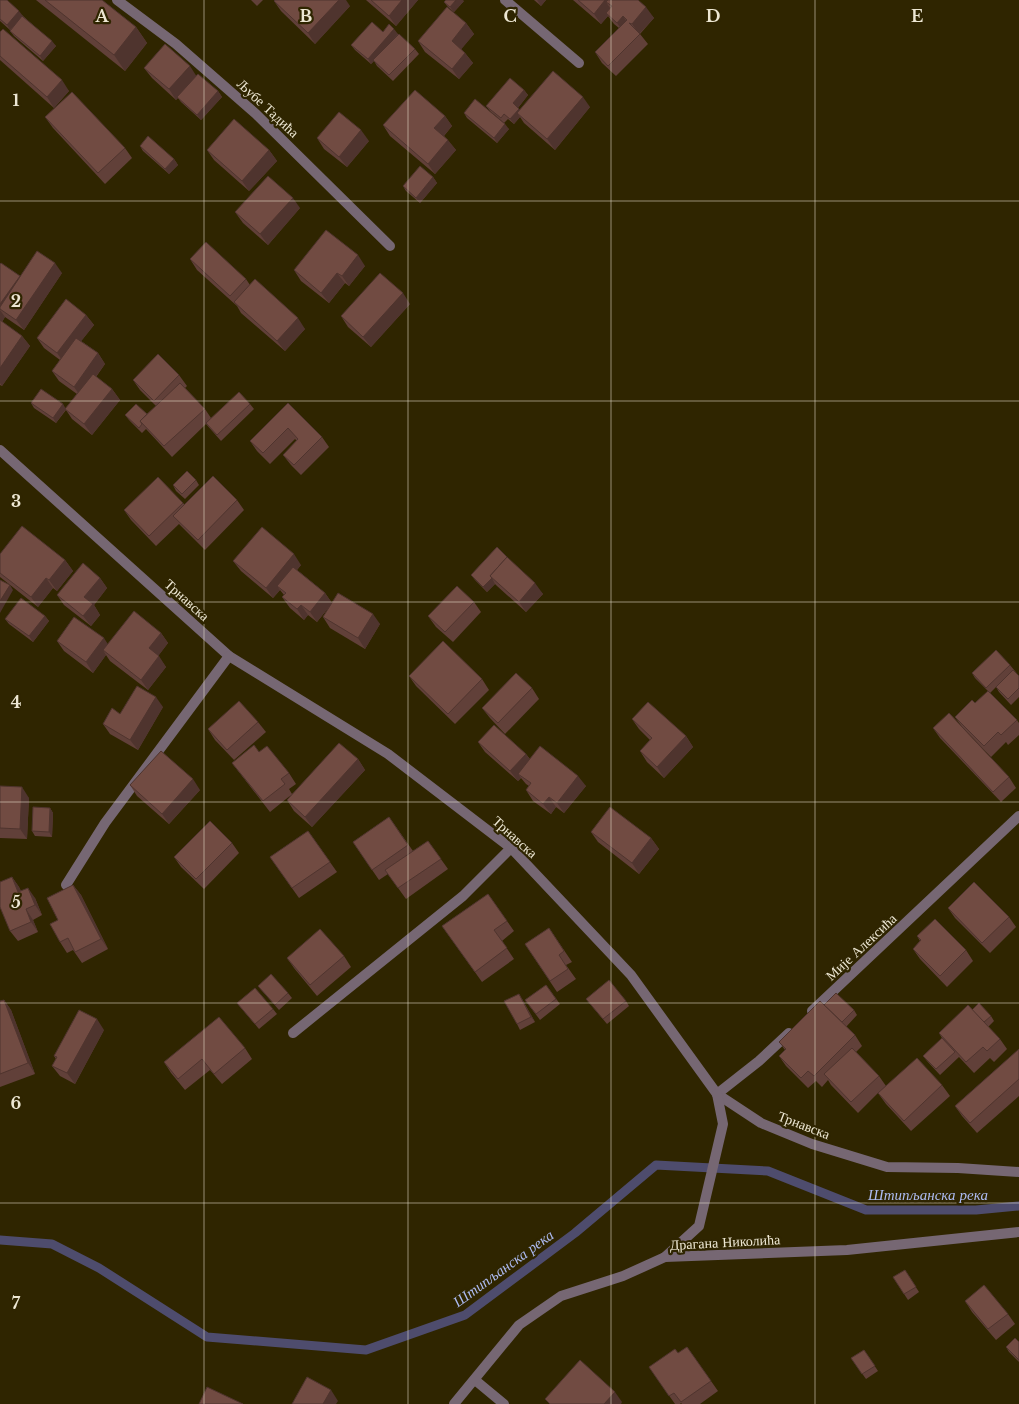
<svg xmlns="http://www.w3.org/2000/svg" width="1019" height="1404" font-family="'Libre Baskerville',serif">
<rect width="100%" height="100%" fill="#2f2500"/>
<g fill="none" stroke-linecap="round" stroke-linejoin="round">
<!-- stream -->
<polyline stroke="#4e4c6d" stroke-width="9" points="0,1240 52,1244 99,1268 207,1337 366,1350 465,1315 575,1233 656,1165 768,1171 866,1210 976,1210 1019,1206"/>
<!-- lane -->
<g stroke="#766773" stroke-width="10">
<polyline points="293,1033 463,896 511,848"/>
<polyline points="665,1257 847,1250 1019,1232"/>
</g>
<!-- street -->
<g stroke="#766773" stroke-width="10">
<polyline points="117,0 176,44 256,114 390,246"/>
<polyline points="505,0 579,63"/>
<polyline points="0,450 229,656 388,754 511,848 631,975 717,1094 761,1123 812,1144 887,1167 958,1168 1019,1172"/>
<polyline points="66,885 105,823 229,656"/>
<polyline points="812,1011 1019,816"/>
<polyline points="717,1094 759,1061 789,1033"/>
<polyline points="475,1380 504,1404"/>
<polyline points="454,1404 519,1325 561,1296 623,1276 665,1257 699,1226 723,1124 717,1094"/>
</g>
</g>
<!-- wall -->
<g fill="#614039">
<polygon points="0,0 23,16 56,46 43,61 14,36 10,31 10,30 0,21"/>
<polygon points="36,0 102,0 136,27 147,43 125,71"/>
<polygon points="251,0 263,0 257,6"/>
<polygon points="366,0 418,0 396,26"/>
<polygon points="534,0 546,0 541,6"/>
<polygon points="573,0 638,0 654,18 640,34 648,44 616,76 602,63 595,52 619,28 614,24 608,16 601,24"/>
<polygon points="274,1 350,6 315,44 281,11"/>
<polygon points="464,1 454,12 448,7 444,2"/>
<polygon points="466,23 474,34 461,49 465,53 473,63 459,79 425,52 418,41"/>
<polygon points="0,32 69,91 54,108 0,60"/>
<polygon points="383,32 398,34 415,49 419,54 393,81 377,66 374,61 371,64 355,50 351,45"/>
<polygon points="144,68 196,76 218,91 222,97 201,120 181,102 178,98 176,100 152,78"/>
<polygon points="524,90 528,95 518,108 520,110 590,107 555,150 524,123 520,117 514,124 508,119 504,123 490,111 486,106"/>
<polygon points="464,113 509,129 497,143 467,118"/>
<polygon points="445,116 452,126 444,136 456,150 435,174 390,136 383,125"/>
<polygon points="45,117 125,148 132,158 105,184 53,128"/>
<polygon points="317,138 369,141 347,167 324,149"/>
<polygon points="140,146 174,159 178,165 169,174 143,151"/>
<polygon points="207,150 269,150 277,161 249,191 214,160"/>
<polygon points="433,177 437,183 420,203 406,191 403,186"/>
<polygon points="300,208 268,245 243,223 235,212"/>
<polygon points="190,259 246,279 250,285 305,329 285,351 241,313 237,306 197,270"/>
<polygon points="0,264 20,277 62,273 24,330 5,317 2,322 22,336 30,346 2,386 0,385"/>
<polygon points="365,266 349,286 345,283 329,303 301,281 294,270"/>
<polygon points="410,304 371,347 348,327 341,316"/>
<polygon points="86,315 94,325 81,341 98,353 105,364 96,377 112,389 120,400 92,435 72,419 66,410 56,423 34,408 31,403 66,408 77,394 59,381 52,371 60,360 44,348 37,338"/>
<polygon points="179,375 187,386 185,388 205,409 211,418 250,404 254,409 221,441 206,424 172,457 146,429 142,433 129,420 125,415 147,414 156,406 140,390 133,380"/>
<polygon points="288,403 322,437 329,447 301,475 291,465 283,455 297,441 295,439 270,464 257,451 250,441"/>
<polygon points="196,480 199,485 185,499 176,491 173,485"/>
<polygon points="237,500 244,510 205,550 179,524 156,546 131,520 124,510 183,503 185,505"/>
<polygon points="497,547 543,594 526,612 497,586 495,584 487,592 475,580 471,575"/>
<polygon points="0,554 65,560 73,571 57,591 53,588 38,607 0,577"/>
<polygon points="233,561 301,565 297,570 325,593 332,603 380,624 365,649 330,628 323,617 329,607 317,622 308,615 304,620 290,608 282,597 284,595 280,590 273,598 241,571"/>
<polygon points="100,578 107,588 94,605 100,615 91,626 64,605 57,595"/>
<polygon points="474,602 481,612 453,642 436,627 428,616"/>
<polygon points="45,616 49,621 33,642 9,624 5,619"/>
<polygon points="161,633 168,643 158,656 166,667 148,690 110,661 106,655 93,673 64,651 57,641 108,644"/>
<polygon points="1010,665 1019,676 1019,697 1011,705 999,692 996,687 990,693 1017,720 1019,723 1019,735 1008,745 1006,742 991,757 962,727 955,717 975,703 988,691 975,678 972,673"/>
<polygon points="409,676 482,679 489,690 455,724 416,686"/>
<polygon points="532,688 539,699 505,734 490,718 482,708"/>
<polygon points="163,707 138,750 110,734 103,724"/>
<polygon points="632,719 686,736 693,747 664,778 647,762 640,751 650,740 639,729"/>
<polygon points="258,722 266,732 234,760 215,740 208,729"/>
<polygon points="933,728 1009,777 1016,788 1001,802 940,738"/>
<polygon points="478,742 526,754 530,759 586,786 564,813 556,807 551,814 533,801 526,790 529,786 526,784 521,778 518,781 485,752"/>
<polygon points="259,752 289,773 296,784 289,789 292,794 358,759 365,770 312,827 294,811 287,800 291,795 270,812 232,763"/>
<polygon points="130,785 200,790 169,824 137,796"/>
<polygon points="0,786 29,798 27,839 0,838"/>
<polygon points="50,808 53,813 52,837 35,836 32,831"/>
<polygon points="389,817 413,851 428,841 448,869 406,899 388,874 379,880 353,842"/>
<polygon points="308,831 337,872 299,898 270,857"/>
<polygon points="591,832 651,838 659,849 639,874 598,842"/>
<polygon points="232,843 239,853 204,889 181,867 174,857"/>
<polygon points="12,877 19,887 21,891 35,898 42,915 33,920 38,932 18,941 10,931"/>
<polygon points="73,885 81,895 108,949 82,963 73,950 67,953 60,942 58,920"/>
<polygon points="488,894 514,931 502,941 514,959 482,982 442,926"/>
<polygon points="948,908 1009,917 1016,927 990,953 955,918"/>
<polygon points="549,928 572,962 566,965 576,979 557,992 525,944"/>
<polygon points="917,936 966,950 973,961 947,987 920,959 913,949 920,941"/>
<polygon points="344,956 351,967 317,996 294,968 287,958"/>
<polygon points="546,985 560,1004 540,1020 525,1000"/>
<polygon points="258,986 288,993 292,998 279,1010"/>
<polygon points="522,999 535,1022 520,1030 517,1024"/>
<polygon points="586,999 626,1001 629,1006 607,1024"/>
<polygon points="4,1000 11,1010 35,1074 0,1087 0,1001"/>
<polygon points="237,1003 273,1009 277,1014 259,1029"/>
<polygon points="824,1005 854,1010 857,1015 846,1027 855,1035 862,1046 856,1052 879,1076 886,1086 942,1085 950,1096 911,1131 886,1104 878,1093 858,1113 831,1085 828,1080 822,1087 816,1081 808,1088 786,1066 779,1056 785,1050 779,1042"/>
<polygon points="972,1010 991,1016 994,1021 988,1027 1000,1039 1007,1049 994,1062 990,1058 974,1073 959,1057 940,1075 927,1061 923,1056 942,1038 939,1033"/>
<polygon points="104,1030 75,1084 60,1076 52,1066 56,1059 54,1056"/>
<polygon points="245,1048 252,1059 222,1084 210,1070 185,1090 171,1073 164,1062"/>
<polygon points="1019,1049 1019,1096 977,1133 962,1116 955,1106"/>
<polygon points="905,1270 919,1292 908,1300 893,1277"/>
<polygon points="965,1301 1008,1314 1015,1324 996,1340 972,1312"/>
<polygon points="1019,1342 1019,1362 1009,1352 1006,1347"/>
<polygon points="687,1347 718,1391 700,1404 682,1404 681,1403 680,1404 675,1404 649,1367 678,1353"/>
<polygon points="864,1350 878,1371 866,1379 851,1358"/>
</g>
<!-- shaded-wall -->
<g fill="#4f342e">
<polygon points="339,0 346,0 350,6 315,44 308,33"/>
<polygon points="402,0 418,0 396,26 389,16"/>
<polygon points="456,0 463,0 464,1 454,12 450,7"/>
<polygon points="537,0 546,0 541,6"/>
<polygon points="605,0 621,0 612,6 606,2 612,11 606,13 608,16 601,24 594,14"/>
<polygon points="646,7 654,18 639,34 632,24"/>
<polygon points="19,11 23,16 10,30 7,25"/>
<polygon points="623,16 630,27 624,33 617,23"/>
<polygon points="466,23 474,34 459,52 452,41"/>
<polygon points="136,27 147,43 125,71 114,55"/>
<polygon points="394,29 398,34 371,64 368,59"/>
<polygon points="52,41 56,46 43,61 40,56"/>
<polygon points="465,53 473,63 459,79 452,69"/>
<polygon points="190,66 197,77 176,100 169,89"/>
<polygon points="62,80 69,91 54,108 47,97"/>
<polygon points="524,90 528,95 517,109 513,103"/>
<polygon points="218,91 222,97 201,120 197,115"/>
<polygon points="583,97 590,107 555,150 547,139"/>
<polygon points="519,109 523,114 517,113 520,117 514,124 510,119"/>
<polygon points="445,116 452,126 442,138 434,128"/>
<polygon points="505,124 509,129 497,143 494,138"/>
<polygon points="361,130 369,141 347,167 339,157"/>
<polygon points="448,140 456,150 435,174 428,164"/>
<polygon points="269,150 277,161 249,191 242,181"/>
<polygon points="174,159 178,165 169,174 165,169"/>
<polygon points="433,177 437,183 420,203 416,198"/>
<polygon points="293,198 300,208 268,245 260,234"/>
<polygon points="358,255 365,266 349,286 342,276"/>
<polygon points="55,263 62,273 24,330 16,320"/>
<polygon points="337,273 345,283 329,303 321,293"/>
<polygon points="20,276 27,286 0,309 0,304"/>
<polygon points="403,293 410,304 371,347 363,337"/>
<polygon points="0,310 5,317 0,325"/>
<polygon points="86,315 94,325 64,363 57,353"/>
<polygon points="298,318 305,329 285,351 277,341"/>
<polygon points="22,336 30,346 2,386 0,383 0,368"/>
<polygon points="98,353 105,364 81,397 74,387"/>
<polygon points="112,389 120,400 92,435 84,424"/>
<polygon points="63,404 66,409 56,423 53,418"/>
<polygon points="294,554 301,565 281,589 277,586 280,590 273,598 266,588"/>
<polygon points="65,560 73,571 57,591 49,580"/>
<polygon points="46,578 53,588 38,607 31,597"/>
<polygon points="100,578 107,588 94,605 100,615 91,626 83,616 84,597"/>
<polygon points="492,578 495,584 487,592 483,587"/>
<polygon points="535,583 543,594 526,612 519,602"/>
<polygon points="10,585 13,590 0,613 0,601"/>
<polygon points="325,593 332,603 317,622 310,612"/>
<polygon points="301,605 308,615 304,620 297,609"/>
<polygon points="373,614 380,624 365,649 358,638"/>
<polygon points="45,616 49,621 33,642 29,636"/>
<polygon points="161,633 168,643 156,659 149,648"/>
<polygon points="104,638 111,649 103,650 106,655 93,673 86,662"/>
<polygon points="159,656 166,667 148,690 141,680"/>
<polygon points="156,697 163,707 138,750 130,740"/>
<polygon points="686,736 693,747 664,778 657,767"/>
<polygon points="526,754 533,764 518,774 521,778 518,781 510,771"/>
<polygon points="358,759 365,770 312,827 305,817"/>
<polygon points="578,776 586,786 564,813 557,803"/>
<polygon points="193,779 200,790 169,824 162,814"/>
<polygon points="22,787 29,798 27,839 20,829"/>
<polygon points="549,797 556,807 551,814 543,804"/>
<polygon points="50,808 53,813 52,837 49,832"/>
<polygon points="651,838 659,849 639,874 632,863"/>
<polygon points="12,877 19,887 26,903 18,892"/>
<polygon points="73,885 81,895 108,949 101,939"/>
<polygon points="28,888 35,898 42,915 35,905"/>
<polygon points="26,909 33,920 38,932 31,922"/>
<polygon points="519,994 522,999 535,1022 531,1017"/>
<polygon points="4,1000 11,1010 35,1074 28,1063"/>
<polygon points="97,1019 104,1030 75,1084 67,1073"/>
<polygon points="331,1390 338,1401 336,1404 323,1404"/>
<polygon points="615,1392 622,1402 621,1404 604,1404"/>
</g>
<!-- building -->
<g fill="#714b42" stroke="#4f342e">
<polygon points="0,0 7,0 19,11 7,25 0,19"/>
<polygon points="45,0 102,0 136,27 114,55"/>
<polygon points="275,0 339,0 308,33 274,1"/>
<polygon points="371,0 402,0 389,16"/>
<polygon points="446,0 456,0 450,7 444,2"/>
<polygon points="578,0 605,0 594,14"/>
<polygon points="608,0 638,0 646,7 632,24 629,23 640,34 608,66 595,52 627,20 623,16 617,23 606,13 612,6 606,2"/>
<polygon points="447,7 466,23 452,41 465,53 452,69 418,41"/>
<polygon points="22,16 52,41 40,56 10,31"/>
<polygon points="372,22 383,32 389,24 394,29 368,59 351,45"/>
<polygon points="3,29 62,80 47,97 0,56 0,32"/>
<polygon points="399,34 415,49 389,75 373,60"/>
<polygon points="165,44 190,66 169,89 144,68"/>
<polygon points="553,71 583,97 547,139 517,113"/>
<polygon points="198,74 218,91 197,115 177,97"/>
<polygon points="510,78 524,90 513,103 519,109 510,119 504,114 501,118 486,106"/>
<polygon points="415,90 445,116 434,128 448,140 428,164 383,125"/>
<polygon points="72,92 125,148 98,173 45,117"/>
<polygon points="475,99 505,124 494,138 464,113"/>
<polygon points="339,112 361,130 339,157 317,138"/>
<polygon points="234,119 269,150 242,181 207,150"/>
<polygon points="148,136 174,159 165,169 140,146"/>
<polygon points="420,166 433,177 416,198 403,186"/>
<polygon points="268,176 293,198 260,234 235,212"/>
<polygon points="326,230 358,255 342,276 337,273 321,293 294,270"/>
<polygon points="206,242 246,279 230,296 190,259"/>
<polygon points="37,251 55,263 16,320 0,309 0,307"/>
<polygon points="1,263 20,276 0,304 0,264"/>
<polygon points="380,273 403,293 363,337 341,316"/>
<polygon points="255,279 298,318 277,341 234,302"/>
<polygon points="66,299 86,315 57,353 37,338"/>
<polygon points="0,320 22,336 0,368"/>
<polygon points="76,338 98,353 74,387 52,371"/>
<polygon points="158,354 179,375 154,401 133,380"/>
<polygon points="93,374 112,389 84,424 65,409"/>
<polygon points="180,383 205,409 164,446 140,421"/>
<polygon points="41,389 63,404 53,418 31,403"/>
<polygon points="239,392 250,404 217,435 206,423"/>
<polygon points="288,403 322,437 294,465 283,455 298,439 288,428 263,453 250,441"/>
<polygon points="136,404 147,414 140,421 142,424 139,428 125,415"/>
<polygon points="187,471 196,480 182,494 173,485"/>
<polygon points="213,476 237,500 198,540 173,516"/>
<polygon points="158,477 183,503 149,536 124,510"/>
<polygon points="22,526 65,560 49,580 46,578 31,597 0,573 0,554"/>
<polygon points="262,527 294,554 266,588 233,561"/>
<polygon points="497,547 509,559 507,557 490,576 492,578 483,587 471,575"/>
<polygon points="507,557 535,583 519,602 490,576"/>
<polygon points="83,563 100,578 84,597 93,604 83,616 57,595"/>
<polygon points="293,567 325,593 310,612 301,605 297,609 282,597 286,593 277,586"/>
<polygon points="0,580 10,585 0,601"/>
<polygon points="457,586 474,602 445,632 428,616"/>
<polygon points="338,593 373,614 358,638 323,617"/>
<polygon points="21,598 45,616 29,636 5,619"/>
<polygon points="134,611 161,633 149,648 159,656 141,680 103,650"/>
<polygon points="74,617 104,638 86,662 57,641"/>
<polygon points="443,641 482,679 448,714 409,676"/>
<polygon points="996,650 1010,665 986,688 972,673"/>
<polygon points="1013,670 1019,676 1019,688 1008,699 996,687"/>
<polygon points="516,673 532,688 498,723 482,708"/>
<polygon points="137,686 156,697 130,740 103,724 112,708 120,714"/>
<polygon points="988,691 1017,720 1001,735 998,732 984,746 955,717 972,700 975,703"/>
<polygon points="239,701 258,722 227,750 208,729"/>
<polygon points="648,702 686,736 657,767 640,751 652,738 632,719"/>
<polygon points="949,713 1009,777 993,792 933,728"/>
<polygon points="494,725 526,754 510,771 478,742"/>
<polygon points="339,743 358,759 305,817 287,800"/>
<polygon points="254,745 259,752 267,746 289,773 281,779 285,784 263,801 232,763"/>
<polygon points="540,746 578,776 557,803 549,797 543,804 526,790 531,783 518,774"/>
<polygon points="161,751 193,779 162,814 130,785"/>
<polygon points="0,786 22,787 20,829 0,828"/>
<polygon points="33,807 50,808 49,832 32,831"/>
<polygon points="610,807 651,838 632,863 591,832"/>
<polygon points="389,817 408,845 372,870 353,842"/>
<polygon points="210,821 232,843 196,879 174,857"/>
<polygon points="308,831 330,862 292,888 270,857"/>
<polygon points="428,841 441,859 398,888 385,870"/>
<polygon points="12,877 18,892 28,888 35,905 26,909 31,922 10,931 0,907 0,882"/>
<polygon points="974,882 1009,917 982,943 948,908"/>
<polygon points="73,885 101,939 75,952 68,938 60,942 50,924 58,920 47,898"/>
<polygon points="488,894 507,921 494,930 507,948 475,972 442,926"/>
<polygon points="935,919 966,950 940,976 913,949 921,940 917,936"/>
<polygon points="549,928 564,951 559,955 568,969 550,981 525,944"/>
<polygon points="320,929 344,956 310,985 287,958"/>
<polygon points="271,974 288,993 275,1005 258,986"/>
<polygon points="609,980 626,1001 603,1019 586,999"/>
<polygon points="546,985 556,999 536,1014 525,1000"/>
<polygon points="255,988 273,1009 255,1024 237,1003"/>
<polygon points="836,993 854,1010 842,1022 824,1005"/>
<polygon points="519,994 531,1017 517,1024 504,1001"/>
<polygon points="4,1000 28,1063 0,1074 0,1001"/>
<polygon points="820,1001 855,1035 814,1076 808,1071 801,1078 779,1056 786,1049 779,1042"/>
<polygon points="979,1003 991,1016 984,1022 972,1010"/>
<polygon points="968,1005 1000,1039 987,1051 983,1047 966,1062 939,1033"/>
<polygon points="79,1010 97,1019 67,1073 52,1066 57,1057 54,1056"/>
<polygon points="219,1017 245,1048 214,1074 202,1059 178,1079 164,1062"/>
<polygon points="942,1038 955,1052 936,1069 923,1056"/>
<polygon points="852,1048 879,1076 851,1102 824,1074"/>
<polygon points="1019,1049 1019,1079 970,1123 955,1106"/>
<polygon points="917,1058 942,1085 904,1121 878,1093"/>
<polygon points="905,1270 916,1287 904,1294 893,1277"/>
<polygon points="984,1285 1008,1314 988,1329 965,1301"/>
<polygon points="1015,1338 1019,1342 1019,1360 1006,1347"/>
<polygon points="687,1347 711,1381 681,1402 674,1393 669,1396 649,1367 675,1349 678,1353"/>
<polygon points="864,1350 875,1366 862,1374 851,1358"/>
<polygon points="580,1360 615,1392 604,1404 550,1404 545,1399"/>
<polygon points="307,1377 331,1390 323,1404 292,1404"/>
<polygon points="207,1387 243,1404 199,1404"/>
</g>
<!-- grid -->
<path fill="none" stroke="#ede7d3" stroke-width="1" stroke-opacity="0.55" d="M204,0v1404M408,0v1404M611,0v1404M815,0v1404M0,201h1019M0,401h1019M0,602h1019M0,802h1019M0,1003h1019M0,1203h1019"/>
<g text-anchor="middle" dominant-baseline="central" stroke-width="4.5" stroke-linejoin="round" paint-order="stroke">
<!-- street labels -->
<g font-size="14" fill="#ede7d3" stroke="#2f2500">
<text transform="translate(268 108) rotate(43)">Љубе Тадића</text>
<text transform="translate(187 600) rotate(42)">Трнавска</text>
<text transform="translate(515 837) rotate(42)">Трнавска</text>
<text transform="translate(861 947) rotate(-43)">Мије Алексића</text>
<text transform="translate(804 1125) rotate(21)">Трнавска</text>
<text transform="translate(725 1242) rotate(-3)">Драгана Николића</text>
</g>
<!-- water labels -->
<g font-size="15" font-style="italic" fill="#adbbf1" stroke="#2f2500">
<text x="928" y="1194">Штипљанска река</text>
<text transform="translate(503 1268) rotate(-36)">Штипљанска река</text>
</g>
</g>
<g font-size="16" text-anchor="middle" font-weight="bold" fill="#ede7d3" stroke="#2f2500" stroke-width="4.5" stroke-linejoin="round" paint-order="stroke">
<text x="102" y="22">A</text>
<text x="306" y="22">B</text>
<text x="510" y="22">C</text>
<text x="713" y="22">D</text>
<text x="917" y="22">E</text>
<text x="16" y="106">1</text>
<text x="16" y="307">2</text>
<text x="16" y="507">3</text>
<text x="16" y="708">4</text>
<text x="16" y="908">5</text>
<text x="16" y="1109">6</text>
<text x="16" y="1309">7</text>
</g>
</svg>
